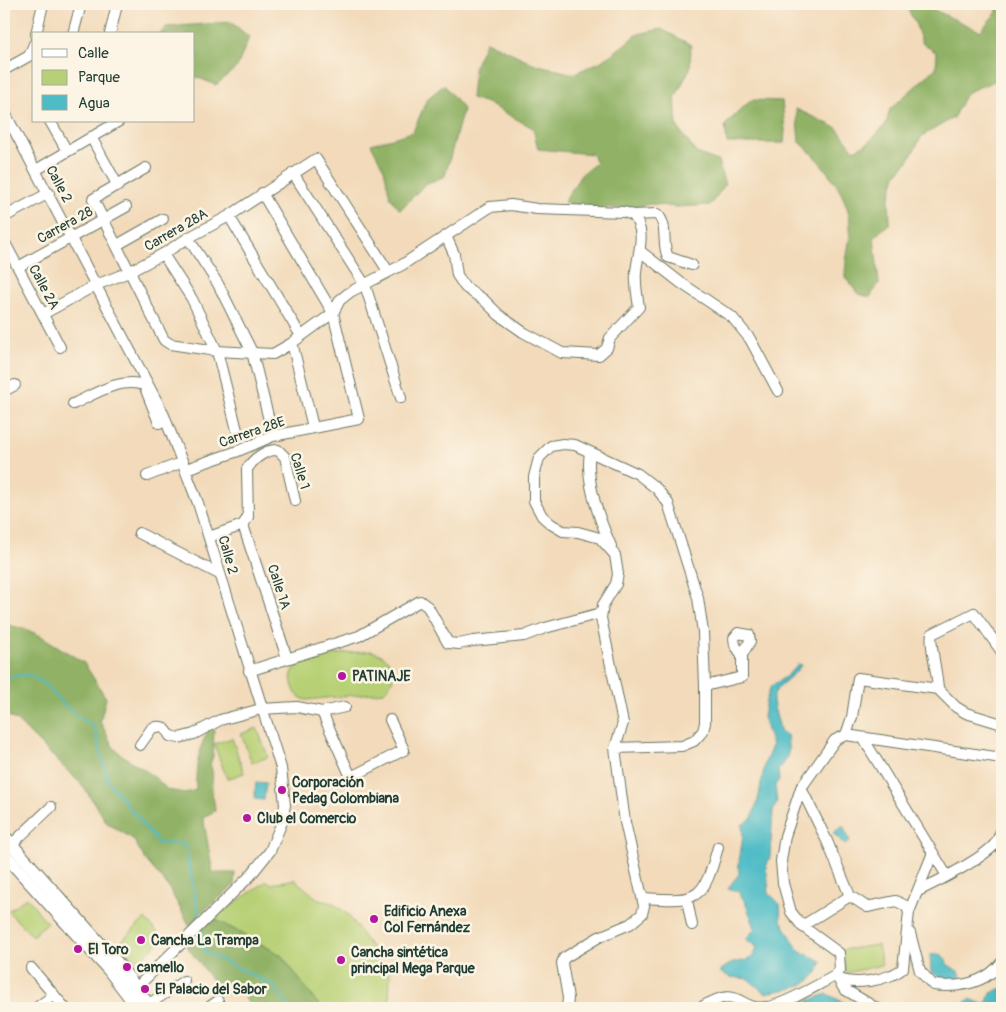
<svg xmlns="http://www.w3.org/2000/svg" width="1006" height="1012" font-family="Pangolin,sans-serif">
<rect width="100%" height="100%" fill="#fcf5e5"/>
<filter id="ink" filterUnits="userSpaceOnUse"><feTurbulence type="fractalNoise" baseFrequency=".02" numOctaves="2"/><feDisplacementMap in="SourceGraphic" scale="10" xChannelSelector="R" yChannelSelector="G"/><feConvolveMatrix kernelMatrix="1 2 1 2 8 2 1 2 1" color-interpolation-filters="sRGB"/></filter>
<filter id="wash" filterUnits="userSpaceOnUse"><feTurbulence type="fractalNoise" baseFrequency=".0096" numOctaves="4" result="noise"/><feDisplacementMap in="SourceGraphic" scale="20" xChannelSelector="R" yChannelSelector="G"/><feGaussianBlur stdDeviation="1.12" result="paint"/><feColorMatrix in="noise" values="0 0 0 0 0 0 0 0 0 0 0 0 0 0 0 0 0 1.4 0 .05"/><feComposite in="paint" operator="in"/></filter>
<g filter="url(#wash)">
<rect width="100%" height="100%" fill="#f2daba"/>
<!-- green -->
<g fill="#b7d075" stroke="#6b8654">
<path d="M370,651c24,5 31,24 14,41l-78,8c-9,-3 -12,-8 -14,-17 -8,-31 59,-29 78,-32z"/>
<polygon points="257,728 268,757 252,763 241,734"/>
<polygon points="232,738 244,773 227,779 214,744"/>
<polygon points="294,879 319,900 333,903 348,915 390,973 389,1008 321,1008 281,955 213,918 267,881 272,884"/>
<polygon points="27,897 47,923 32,936 8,911"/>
<polygon points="145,919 163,938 138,962 120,942"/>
<polygon points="878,945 882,965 846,973 842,950"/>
</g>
<!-- forest -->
<g fill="#91b266" stroke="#58784d">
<path d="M912,4h9l59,27 17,-19 -1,-8h6v79l-5,-3 -30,12 -14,26 -31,18 -14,25 -12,14 -7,25 1,23 -16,14 5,46 -9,14 -12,-3 -13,-17c0,-18 6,-36 5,-54 -2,-31 -29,-61 -51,-82l-3,-32 41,19 17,22 14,-7 18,-19 4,-15 46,-41 1,-15 -15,-10 -7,-21 -8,-14z"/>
<polygon points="231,22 249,37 237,67 216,85 194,76 194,34 160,34 166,27"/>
<polygon points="661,29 691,45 690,68 675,98 677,126 696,153 718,161 725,185 710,205 676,207 651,204 629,208 581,207 564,202 581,175 596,163 592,154 538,149 533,128 487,103 471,98 474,67 486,41 535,64 573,74 604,60 638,34"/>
<polygon points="444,85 463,109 445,176 425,184 400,210 390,197 384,169 371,144 413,132 427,99"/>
<polygon points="751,100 782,101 785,130 784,143 727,143 725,125"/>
<path d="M4,624l21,5 16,7 43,27 22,35 -6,24c5,7 10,22 15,27 16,15 40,24 52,41l18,3 11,-3c-1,-20 3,-46 14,-62h4l-1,28 -3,8c5,13 1,14 2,25 0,8 3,13 3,22l-12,6 10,56h22l-1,12c-14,14 -33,24 -44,41l-23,-41 -22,-26 -12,-20 -26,-16 -24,-37 -66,-65 -13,-8z"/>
<polygon points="213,918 281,955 321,1008 252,1008 239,989 223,995 186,945"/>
</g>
<!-- water -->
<g fill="#4ebcc6" stroke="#367c7d">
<path d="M798,664l3,1c-7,13 -29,21 -28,36 1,10 6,22 8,32l6,2c2,16 3,23 -9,35l1,10 -4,5 2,18 -4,8 -3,46 -4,10 3,20 -1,5 12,12 1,16 18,31 23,10c-7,27 -33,28 -57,32l-17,-14 -18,-2 -9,-4v-3c4,-3 10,-7 15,-8 12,-2 18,-2 21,-15l-11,-7 9,-12 -10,-26 -6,-10 -11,-4 11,-14c-2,-18 6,-31 3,-49l10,-7 6,-18 7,-37 7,-17 -9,-29 3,-17 5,-14 16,-10z"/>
<polygon points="256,782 266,783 264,800 254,799"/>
<polygon points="843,826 850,841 845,845 833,833"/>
<polygon points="941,954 946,959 947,964 959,972 961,976 958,979 940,978 931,971 930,955"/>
<polygon points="1002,988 1002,1008 972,1008 965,1002 970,999 985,1005 991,993"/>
<polygon points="827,994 855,1008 802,1008 810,1000"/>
</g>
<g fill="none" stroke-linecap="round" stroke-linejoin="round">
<!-- stream -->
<g stroke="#4ebcc6" stroke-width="2">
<path d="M4,681c34,-20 44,12 67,30 7,6 15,11 23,15l14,55 50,62 27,1 15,77"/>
<polyline points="201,928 205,952 273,985 290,1008"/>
</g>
</g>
</g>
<g filter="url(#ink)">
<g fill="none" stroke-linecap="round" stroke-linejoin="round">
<!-- minor casing -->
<g stroke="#697463" stroke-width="12">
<g id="minor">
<polyline points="36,34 43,4"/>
<polyline points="73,34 81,4"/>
<polyline points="110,34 117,4"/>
<polyline points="4,70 29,56 34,44"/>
<polyline points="4,111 163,413 198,503 281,768 285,805 282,822 270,851 250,876 137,987"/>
<polyline points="50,121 67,151"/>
<polyline points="91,137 118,186"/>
<path d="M146,168l-53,31 71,141 6,4 47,7 56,3 19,-11 41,-30 7,-13 10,-8 52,-27 88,-58 21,-2 26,4 87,3 9,3 24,-1c12,11 4,29 11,43l24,8"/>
<polyline points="36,170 119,121"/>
<polyline points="293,173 365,285 401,398"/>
<polyline points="229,216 301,336"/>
<polyline points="4,217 49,193"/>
<path d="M446,236l8,18 3,21 8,12 19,13 15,15 24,17 39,21 37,2 8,-7 3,-10 29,-31c-2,-12 -4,-23 -3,-35 2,-21 11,-39 -3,-57"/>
<polyline points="188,238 218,284 252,352 273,436"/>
<polyline points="4,241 60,347"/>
<polyline points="117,245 163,219"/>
<polyline points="640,251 681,283 732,317 750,339 778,391"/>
<polyline points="163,254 192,299 217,351 237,430"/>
<polyline points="18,267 126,207"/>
<polyline points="43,314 96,285 129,272 163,254 188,238 229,216 316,159 388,271"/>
<polyline points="292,343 313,427"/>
<polyline points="4,391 15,385"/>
<path d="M73,404c22,-10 47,-27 71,-19l15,38 7,-3"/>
<path d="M590,453c-5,27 10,68 21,93"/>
<polyline points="186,469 238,451 273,436 359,419 333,313 262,193"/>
<polyline points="147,476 183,462"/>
<polyline points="243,525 287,658"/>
<polyline points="139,533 219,574"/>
<path d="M209,537l34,-12 5,-8 -1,-48c6,-10 19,-20 31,-19l7,7 10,44"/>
<polyline points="249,671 359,636 420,601 428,607 448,643 459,644 473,641 524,636 545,628 601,613"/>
<polyline points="705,686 742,677 742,655 750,641 749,635 738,633 734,638 735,645 742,655"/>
<path d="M938,689c0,-11 -9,-49 -6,-55l42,-21 28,39"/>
<polyline points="322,712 351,777 404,750 390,720"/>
<polyline points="846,735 1002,758"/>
<polyline points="863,738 947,876"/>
<path d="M140,745l12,-17c10,-3 13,-1 18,8l9,2 15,-4 26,-14 41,-11 36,-2 25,5 23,-5"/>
<polyline points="801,788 827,841 850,896 867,907 896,901 906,906 909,912"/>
<polyline points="11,845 51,807"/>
<path d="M918,891c19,-9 64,-32 77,-47 4,-6 6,-12 7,-19"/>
<path d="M643,898c54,3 60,5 75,-51"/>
<polyline points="687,900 692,925"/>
<polyline points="802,926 850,896"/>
<path d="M910,933l10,38 13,14c26,3 52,-1 69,-23"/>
<polyline points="31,968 65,1008"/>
<path d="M835,976c13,12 56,4 68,-8l6,-56 23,-57"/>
<polyline points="838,979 844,989 876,1008"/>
<polyline points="149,1004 184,981"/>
<polyline points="36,1008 54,995"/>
<polyline points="208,1008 218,1001"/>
<polyline points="567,1008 568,998 562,963 564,958 599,937 630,924 642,914 644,906 625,822 615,748 623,723 601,618 603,605 616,584 618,574 615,555 600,538 578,532 563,531 551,524 542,516 534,501 534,477 539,458 551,446 563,444 575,445 638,474 657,489 668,503 698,598 703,632 705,686 705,723 703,731 694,741 682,746 615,748"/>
<path d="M700,1008c43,-26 36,4 68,-1 18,-3 49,-22 67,-31l5,-6 -1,-17 -37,-27 -11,-14 -8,-29 -2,-22 4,-25 16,-48 34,-48 11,-5 6,-18 6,-39 80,11 18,18 10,6 36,11"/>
</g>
</g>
<!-- major casing -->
<g stroke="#697463" stroke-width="14">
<g id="major">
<polyline points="4,836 118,964 151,1008"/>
<polyline points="4,854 109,970 138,1008"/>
</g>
</g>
<!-- minor -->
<use href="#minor" stroke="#fff" stroke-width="10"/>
<!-- major -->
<use href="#major" stroke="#fff" stroke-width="12"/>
</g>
</g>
<!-- markers -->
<g fill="#b5179e" stroke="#fcf5e5" stroke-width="2">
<circle cx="342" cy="676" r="5"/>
<circle cx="282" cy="790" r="5"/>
<circle cx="247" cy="818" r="5"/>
<circle cx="374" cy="919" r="5"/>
<circle cx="141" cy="940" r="5"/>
<circle cx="78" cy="949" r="5"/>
<circle cx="341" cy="960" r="5"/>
<circle cx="127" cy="967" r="5"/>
<circle cx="145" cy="989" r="5"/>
</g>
<g text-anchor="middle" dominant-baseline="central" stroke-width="5" stroke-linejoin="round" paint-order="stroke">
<!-- street labels -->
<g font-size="14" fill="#1f3d34" stroke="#fcf5e5">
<text transform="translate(59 184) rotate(62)">Calle 2</text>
<text transform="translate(65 225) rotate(-29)">Carrera 28</text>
<text transform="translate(176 230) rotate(-30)">Carrera 28A</text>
<text transform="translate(44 287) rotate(62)">Calle 2A</text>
<text transform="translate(252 432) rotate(-19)">Carrera 28E</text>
<text transform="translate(300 471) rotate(73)">Calle 1</text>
<text transform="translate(228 555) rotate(74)">Calle 2</text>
<text transform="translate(279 587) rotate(72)">Calle 1A</text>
</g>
<!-- poi labels -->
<g font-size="14" font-weight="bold" fill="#1f3d34" stroke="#fcf5e5" text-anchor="start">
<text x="352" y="676">PATINAJE</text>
<text x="292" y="782">Corporación<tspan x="292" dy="16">Pedag Colombiana</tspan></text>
<text x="257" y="818">Club el Comercio</text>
<text x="384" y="911">Edificio Anexa<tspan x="384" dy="16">Col Fernández</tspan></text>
<text x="151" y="940">Cancha La Trampa</text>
<text x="88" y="949">El Toro</text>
<text x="351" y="952">Cancha sintética<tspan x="351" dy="16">principal Mega Parque</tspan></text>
<text x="137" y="967">camello</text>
<text x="155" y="989">El Palacio del Sabor</text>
</g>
</g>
<!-- margin -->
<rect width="1006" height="1012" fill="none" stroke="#fcf5e5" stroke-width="20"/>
<!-- legend -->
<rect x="32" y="32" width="162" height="90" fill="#fcf5e5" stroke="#a4ab9e"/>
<rect x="42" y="49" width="25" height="8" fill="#ffffff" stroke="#a4ab9e"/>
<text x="78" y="58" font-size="15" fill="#1f3d34">Calle</text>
<rect x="42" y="70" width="25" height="15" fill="#b7d075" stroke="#a4ab9e"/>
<text x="78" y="82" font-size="15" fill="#1f3d34">Parque</text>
<rect x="42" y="95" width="25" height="15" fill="#4ebcc6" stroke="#a4ab9e"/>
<text x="78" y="108" font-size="15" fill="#1f3d34">Agua</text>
</svg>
